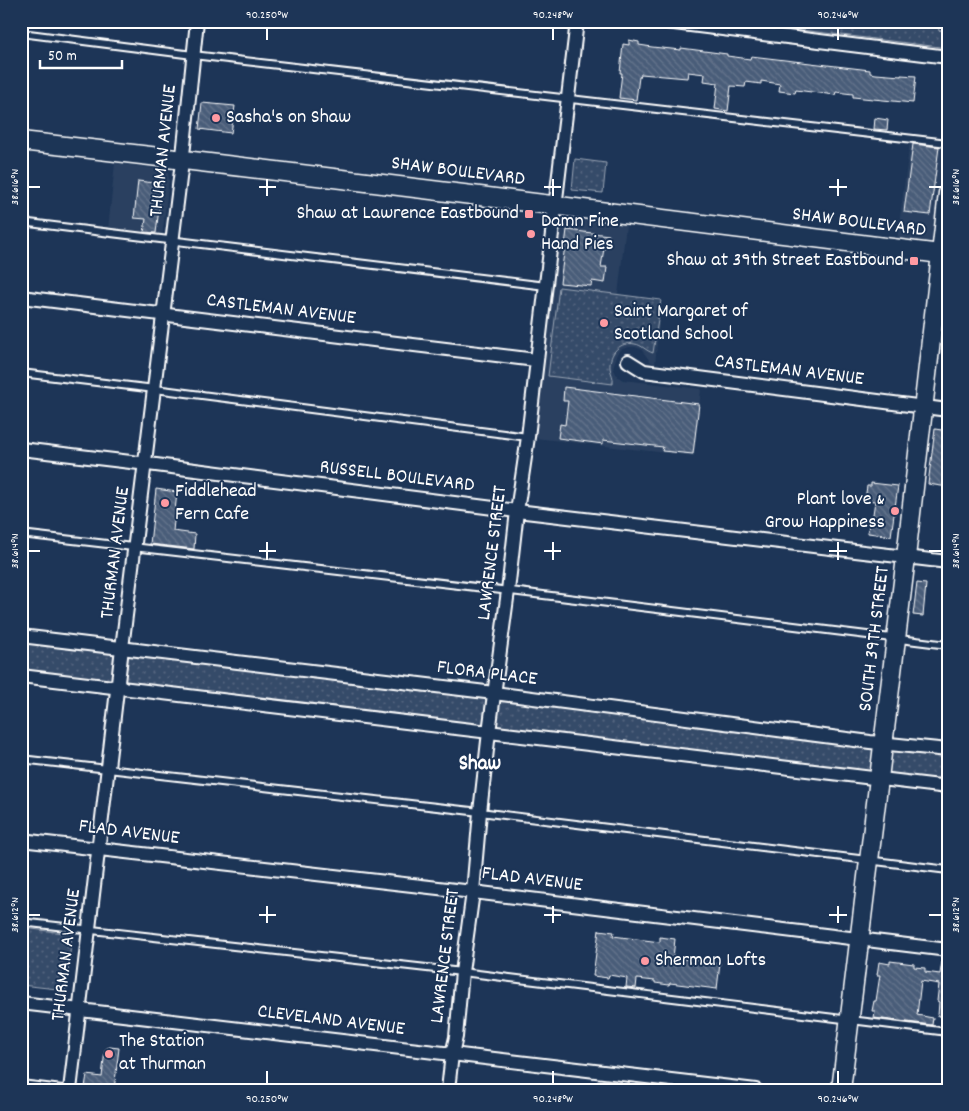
<svg xmlns="http://www.w3.org/2000/svg" width="969" height="1111" font-family="Dekko,sans-serif">
<defs>
<pattern id="green-dots" width="8" height="8" patternUnits="userSpaceOnUse" patternTransform="scale(1.25)"><rect width="8" height="8" fill="#364b69"/><path d="M2 2h.1M6 6h.1" fill="none" stroke="#546680" stroke-width="1.8" stroke-linecap="round"/></pattern>
<pattern id="building-back-hatch" width="6" height="6" patternUnits="userSpaceOnUse" patternTransform="scale(1.25)"><rect width="6" height="6" fill="#4a5d79"/><path d="M-1 5l2 2M0 0l6 6M5-1l2 2" fill="none" stroke="#65758d"/></pattern>
</defs>
<rect width="100%" height="100%" fill="#1d3557"/>
<filter id="ink" filterUnits="userSpaceOnUse"><feTurbulence type="fractalNoise" baseFrequency=".02" numOctaves="2"/><feDisplacementMap in="SourceGraphic" scale="10" xChannelSelector="R" yChannelSelector="G"/><feConvolveMatrix kernelMatrix="1 2 1 2 8 2 1 2 1" color-interpolation-filters="sRGB"/></filter>
<g filter="url(#ink)">
<!-- built -->
<g fill="#2a4161">
<polygon points="910,142 944,146 933,241 930,243 897,240"/>
<polygon points="115,163 165,170 168,173 169,180 162,237 108,230"/>
<polygon points="568,218 626,225 618,295 661,300 655,365 650,361 641,349 635,347 629,347 622,349 618,353 613,367 615,372 618,377 623,380 701,389 694,456 535,438 560,225 564,219"/>
</g>
<!-- green -->
<g fill="url(#green-dots)" stroke="#9aa5b4">
<polygon points="727,21 948,21 938,30 948,32 948,48"/>
<polygon points="575,159 606,163 603,193 572,190"/>
<path d="M559,287l102,13 -8,53c-7,-2 -11,-8 -18,-9 -15,-3 -26,9 -25,24 1,6 4,9 3,16l-65,-8z"/>
<polygon points="21,636 948,750 948,787 21,676"/>
<polygon points="24,928 72,934 66,990 21,985 21,952"/>
</g>
<!-- building -->
<g fill="url(#building-back-hatch)" stroke="#fff">
<polygon points="629,40 639,42 639,45 652,47 681,50 681,48 727,54 727,56 750,59 751,56 870,70 870,73 876,74 901,76 901,75 916,76 913,103 853,97 853,94 836,92 835,95 796,90 795,93 779,91 780,84 761,81 761,84 746,82 745,87 731,86 728,111 715,109 718,83 704,81 705,74 688,72 687,78 641,74 640,77 639,77 636,100 619,98 622,73 620,73 623,44 629,45"/>
<polygon points="202,103 235,106 231,133 199,129"/>
<polygon points="875,118 888,120 887,130 874,129"/>
<polygon points="913,144 939,147 930,215 904,212"/>
<polygon points="138,181 162,184 156,233 144,232 146,219 134,218"/>
<polygon points="567,230 609,235 608,248 604,248 601,267 607,267 605,283 592,281 591,286 560,283"/>
<polygon points="564,387 699,404 693,454 662,451 663,447 603,440 603,444 558,438 560,424 565,425 568,401 563,401"/>
<polygon points="935,429 948,431 948,487 928,484"/>
<polygon points="871,483 898,486 891,536 868,533 869,520 872,521 875,501 865,500 867,486 871,486"/>
<polygon points="156,489 177,492 173,531 195,534 194,549 150,544"/>
<polygon points="917,583 926,584 923,616 913,615"/>
<polygon points="599,930 614,932 613,936 660,942 660,937 675,939 673,958 720,963 717,989 670,983 669,985 655,983 655,981 637,979 636,988 626,987 627,978 609,975 608,978 593,976"/>
<polygon points="890,961 914,964 914,967 925,968 925,972 940,974 942,961 948,962 948,1017 938,1016 939,1002 937,1001 939,984 921,981 917,1015 933,1018 932,1025 874,1018 875,1011 872,1011 874,1001 876,1001 880,975 877,975 879,962 890,964"/>
<polygon points="110,1047 119,1048 114,1090 85,1087 87,1075 102,1077 105,1050 107,1048"/>
</g>
<g fill="none" stroke-linecap="round" stroke-linejoin="round">
<!-- lane casing -->
<g stroke="#fff" stroke-width="10">
<g id="lane">
<polyline points="21,33 193,55 948,143"/>
<polyline points="21,222 546,286"/>
<polyline points="21,373 155,389 528,437"/>
<polyline points="21,534 519,592 948,645"/>
<polyline points="21,759 480,812 948,870"/>
<polyline points="21,922 462,972 948,1032"/>
<polyline points="21,1084 71,1090"/>
</g>
</g>
<!-- street casing -->
<g stroke="#fff" stroke-width="16">
<g id="street">
<polyline points="658,21 948,57"/>
<polyline points="21,297 536,360"/>
<polyline points="628,361 644,371 948,410"/>
<polyline points="21,449 156,465 517,511 948,562"/>
<polyline points="21,636 494,693 870,742 948,750"/>
<polyline points="21,676 948,787"/>
<polyline points="21,840 473,892 948,950"/>
<polyline points="21,1003 756,1090"/>
<polyline points="70,1090 122,648 184,146 197,21"/>
<polyline points="448,1090 452,1054 456,1037 462,972 473,892 480,812 489,732 508,591 517,511 528,437 577,21"/>
</g>
</g>
<!-- secondary casing -->
<g stroke="#fff" stroke-width="21">
<g id="secondary">
<path d="M21,141c309,35 618,75 927,114"/>
<polyline points="841,1090 906,557 948,193"/>
</g>
</g>
<!-- lane -->
<use href="#lane" stroke="#1d3557" stroke-width="6"/>
<!-- street -->
<use href="#street" stroke="#1d3557" stroke-width="12"/>
<!-- secondary -->
<use href="#secondary" stroke="#1d3557" stroke-width="18"/>
</g>
</g>
<!-- ticks -->
<path fill="none" stroke="#fff" stroke-width="2" d="M267,28v12M553,28v12M838,28v12M267,179v17M553,179v17M838,179v17M28,187h12M259,187h17M544,187h17M829,187h18M929,187h13M267,542v18M553,542v18M838,542v18M28,551h12M259,551h17M544,551h17M829,551h18M929,551h13M267,906v17M553,906v17M838,906v17M28,915h12M259,915h17M544,915h17M829,915h18M929,915h13M267,1071v13M553,1071v13M838,1071v13"/>
<!-- markers -->
<g fill="#ff9aa2" stroke="#1d3557" stroke-width="2">
<circle cx="216" cy="118" r="5"/>
<rect x="524" y="209" width="10" height="10" rx="2.5"/>
<circle cx="531" cy="234" r="5"/>
<rect x="909" y="256" width="10" height="10" rx="2.5"/>
<circle cx="604" cy="323" r="5"/>
<circle cx="165" cy="503" r="5"/>
<circle cx="895" cy="511" r="5"/>
<circle cx="645" cy="961" r="5"/>
<circle cx="109" cy="1054" r="5"/>
</g>
<g text-anchor="middle" dominant-baseline="central" stroke-width="4" stroke-linejoin="round" paint-order="stroke">
<!-- poi labels -->
<g font-size="20" fill="#fff" stroke="#1d3557" text-anchor="start">
<text x="226" y="118">Sasha's on Shaw</text>
<text x="519" y="214" text-anchor="end">Shaw at Lawrence Eastbound</text>
<text x="541" y="222">Damn Fine<tspan x="541" dy="23">Hand Pies</tspan></text>
<text x="904" y="261" text-anchor="end">Shaw at 39th Street Eastbound</text>
<text x="614" y="312">Saint Margaret of<tspan x="614" dy="23">Scotland School</tspan></text>
<text x="175" y="492">Fiddlehead<tspan x="175" dy="23">Fern Cafe</tspan></text>
<text x="885" y="500" text-anchor="end">Plant love &amp;<tspan x="885" dy="23">Grow Happiness</tspan></text>
<text x="655" y="961">Sherman Lofts</text>
<text x="119" y="1042">The Station<tspan x="119" dy="23">at Thurman</tspan></text>
</g>
<!-- street labels -->
<g font-size="20" fill="#fff" stroke="#1d3557">
<text transform="translate(164 151) rotate(-84)">THURMAN AVENUE</text>
<text transform="translate(458 172) rotate(7)">SHAW BOULEVARD</text>
<text transform="translate(859 223) rotate(7)">SHAW BOULEVARD</text>
<text transform="translate(281 310) rotate(7)">CASTLEMAN AVENUE</text>
<text transform="translate(789 371) rotate(7)">CASTLEMAN AVENUE</text>
<text transform="translate(397 477) rotate(7)">RUSSELL BOULEVARD</text>
<text transform="translate(116 553) rotate(-83)">THURMAN AVENUE</text>
<text transform="translate(493 553) rotate(-83)">LAWRENCE STREET</text>
<text transform="translate(875 639) rotate(-83)">SOUTH 39TH STREET</text>
<text transform="translate(487 674) rotate(7)">FLORA PLACE</text>
<text transform="translate(129 833) rotate(7)">FLAD AVENUE</text>
<text transform="translate(532 880) rotate(7)">FLAD AVENUE</text>
<text transform="translate(67 955) rotate(-83)">THURMAN AVENUE</text>
<text transform="translate(446 956) rotate(-83)">LAWRENCE STREET</text>
<text transform="translate(331 1021) rotate(7)">CLEVELAND AVENUE</text>
</g>
<!-- neighbourhood labels -->
<g font-size="21" font-weight="bold" fill="#fff" stroke="#1d3557">
<text x="480" y="765">Shaw</text>
</g>
</g>
<!-- margin -->
<rect width="969" height="1111" fill="none" stroke="#1d3557" stroke-width="55"/>
<!-- scale -->
<path d="M40 60v8h82v-8" fill="none" stroke="#ffffff" stroke-width="2.5"/>
<text x="48" y="60" font-size="15" fill="#ffffff" stroke="#1d3557" stroke-width="4" paint-order="stroke">50 m</text>
<rect x="28" y="28" width="914" height="1056" fill="none" stroke="#fff" stroke-width="2"/>
<g font-size="12" text-anchor="middle" fill="#fff">
<text x="267" y="18">90.250°W</text>
<text x="553" y="18">90.248°W</text>
<text x="838" y="18">90.246°W</text>
<text transform="translate(14 187) rotate(-90)" y="4">38.616°N</text>
<text transform="translate(955 187) rotate(-90)" y="4">38.616°N</text>
<text transform="translate(14 551) rotate(-90)" y="4">38.614°N</text>
<text transform="translate(955 551) rotate(-90)" y="4">38.614°N</text>
<text transform="translate(14 915) rotate(-90)" y="4">38.612°N</text>
<text transform="translate(955 915) rotate(-90)" y="4">38.612°N</text>
<text x="267" y="1102">90.250°W</text>
<text x="553" y="1102">90.248°W</text>
<text x="838" y="1102">90.246°W</text>
</g>
</svg>
